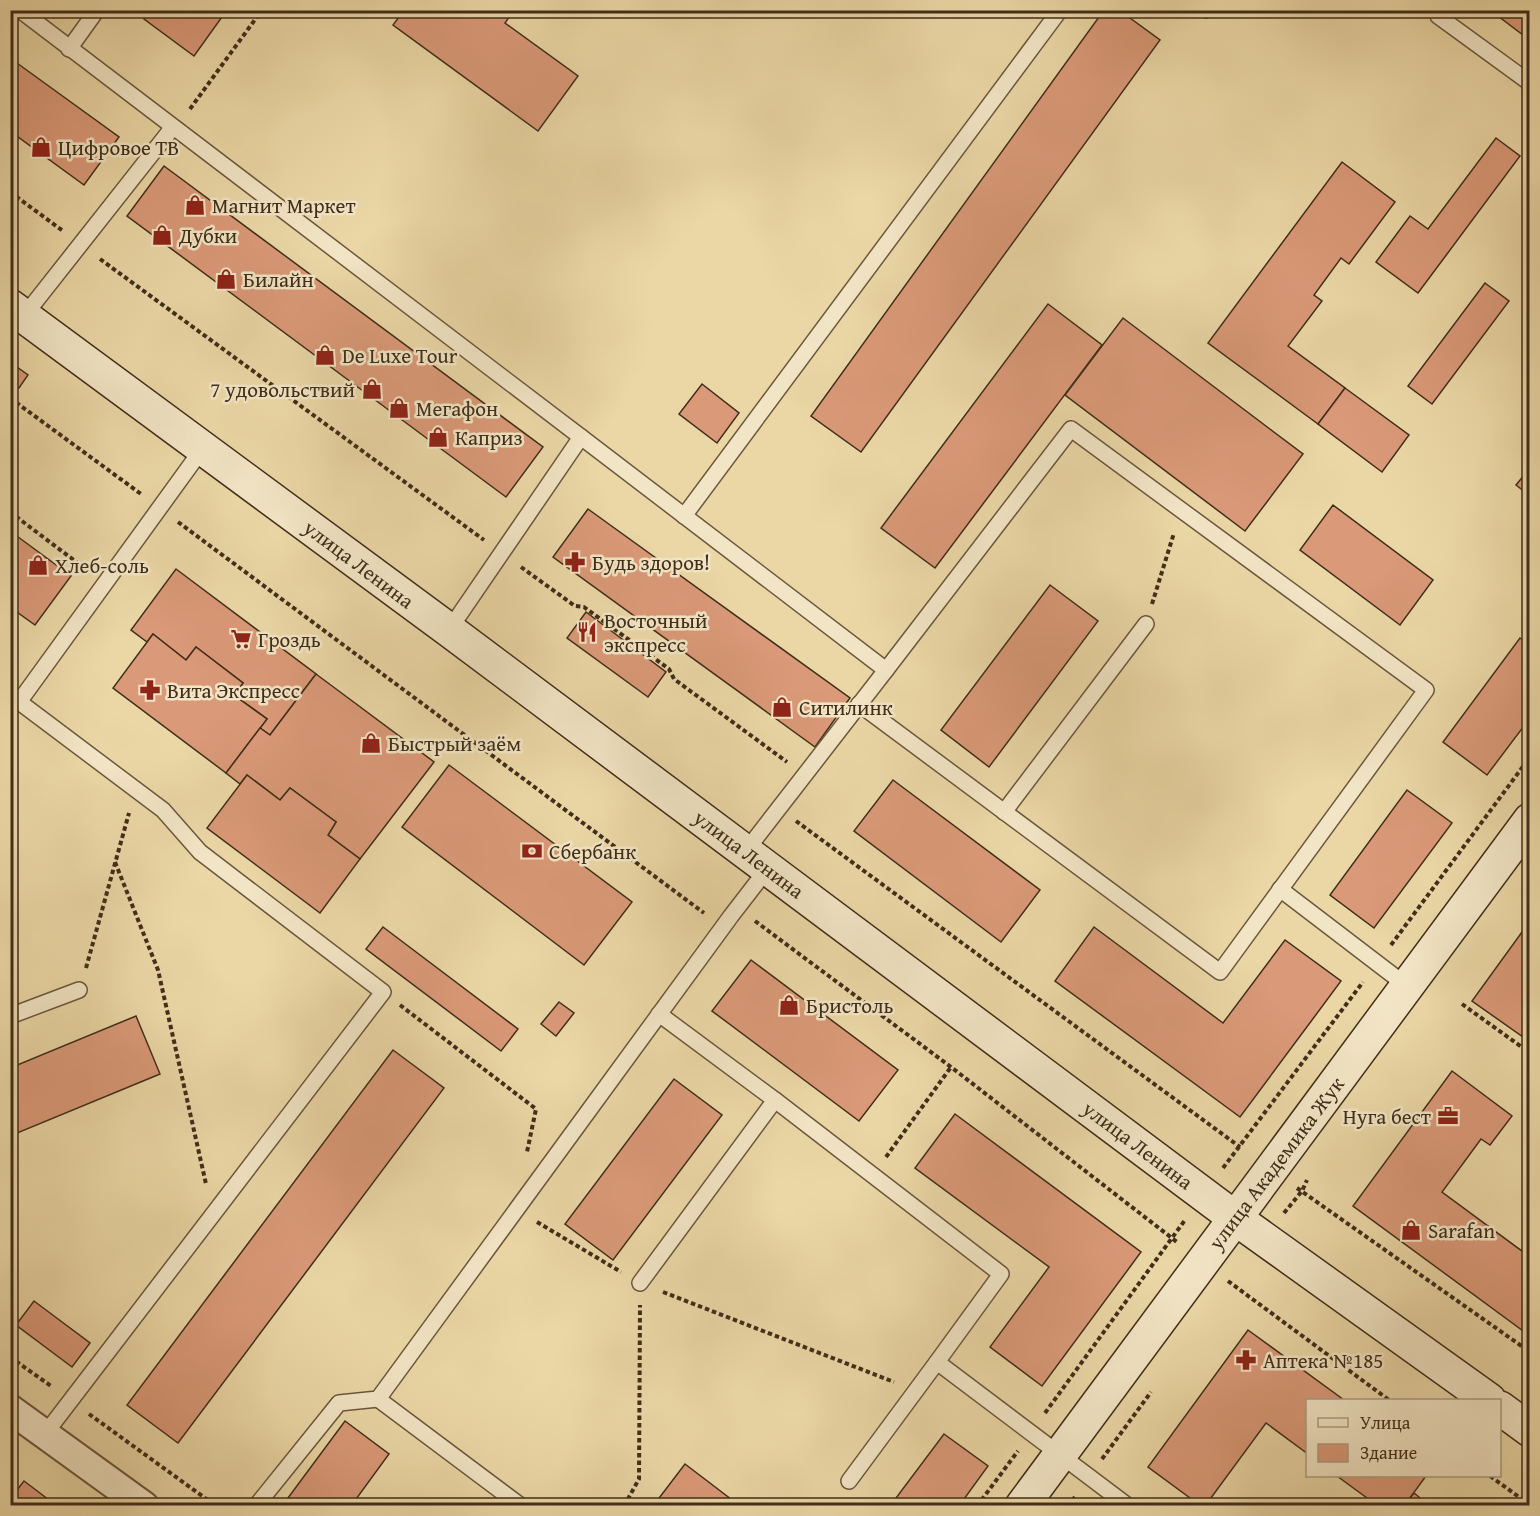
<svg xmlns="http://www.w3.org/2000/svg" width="1540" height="1516" font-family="'Gentium Book Plus',serif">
<rect width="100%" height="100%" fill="#ebd7a6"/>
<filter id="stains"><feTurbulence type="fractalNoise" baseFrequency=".00333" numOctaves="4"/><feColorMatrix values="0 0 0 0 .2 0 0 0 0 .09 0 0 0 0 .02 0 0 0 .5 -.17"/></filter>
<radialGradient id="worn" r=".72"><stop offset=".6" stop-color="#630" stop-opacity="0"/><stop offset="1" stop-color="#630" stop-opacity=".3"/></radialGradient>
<!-- building -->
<g fill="#da9978" stroke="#402e1a" stroke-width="1.5">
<polygon points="150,10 227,10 194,56 144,19"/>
<polygon points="404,10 514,10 505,23 578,76 538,131 393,25"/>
<polygon points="1104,10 1119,10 1160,40 861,452 811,416"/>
<polygon points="1490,10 1530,10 1530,26 1523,35"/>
<polygon points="10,58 119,137 84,185 10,131"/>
<polygon points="1496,138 1520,156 1418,293 1376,262 1410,216 1428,229"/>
<polygon points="1342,162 1395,202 1349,264 1341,258 1314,295 1322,301 1288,346 1345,388 1318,424 1208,343"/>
<polygon points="164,166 543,447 506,497 127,216"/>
<polygon points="1485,283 1509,301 1432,404 1408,386"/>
<polygon points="1048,304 1102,345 935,568 881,528"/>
<polygon points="1123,318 1303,454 1245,531 1065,395"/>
<polygon points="10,362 28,375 19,388 10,381"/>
<polygon points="702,384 739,413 717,443 679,414"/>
<polygon points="1345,388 1409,435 1382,472 1318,424"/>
<polygon points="1530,468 1530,496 1516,485"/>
<polygon points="1333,505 1433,580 1400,625 1300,550"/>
<polygon points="588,509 850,698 815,747 553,557"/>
<polygon points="10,531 71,576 35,625 10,607"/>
<polygon points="176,569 316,674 270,735 260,728 267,719 234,695 243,683 196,647 186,660 153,634 147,642 131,630"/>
<polygon points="1050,585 1098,621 989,767 941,730"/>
<polygon points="586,612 666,672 648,697 567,638"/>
<polygon points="153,634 186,660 196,647 243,683 234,695 267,719 226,773 113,688"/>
<polygon points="1520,638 1530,645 1530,718 1487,775 1443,742"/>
<polygon points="316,674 434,762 360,859 328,835 336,822 290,788 280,800 247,775 240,784 226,773 260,728 270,735"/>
<polygon points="449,765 632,902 584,965 402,827"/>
<polygon points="247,775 280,800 290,788 336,822 328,835 360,859 320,913 207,828"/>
<polygon points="893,780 1040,890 1001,942 854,831"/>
<polygon points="1407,790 1452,823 1374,928 1330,895"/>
<polygon points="383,927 518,1029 501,1051 366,949"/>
<polygon points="1094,927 1223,1023 1285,940 1341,981 1240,1117 1055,981"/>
<polygon points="1522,932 1530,937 1530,1042 1472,1001"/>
<polygon points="751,960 898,1070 859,1121 712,1011"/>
<polygon points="559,1002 574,1013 556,1036 541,1024"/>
<polygon points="136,1016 160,1074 10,1136 10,1068"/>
<polygon points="393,1050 444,1088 178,1443 127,1405"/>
<polygon points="1452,1071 1512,1116 1490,1145 1481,1139 1442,1192 1530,1257 1530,1336 1353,1206"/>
<polygon points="674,1079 722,1115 613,1260 565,1224"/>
<polygon points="955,1114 1141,1252 1042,1386 990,1347 1049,1267 915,1168"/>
<polygon points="34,1301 90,1343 72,1367 16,1325"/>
<polygon points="1248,1330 1344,1400 1308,1400 1308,1454 1266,1423 1205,1506 1201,1506 1148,1467"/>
<polygon points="345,1421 389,1454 351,1506 282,1506"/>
<polygon points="944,1434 988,1466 959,1506 890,1506"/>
<polygon points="685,1464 740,1506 653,1506"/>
<polygon points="1337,1476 1426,1476 1404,1506 1378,1506"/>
<polygon points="24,1481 57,1506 10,1506 10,1499"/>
<polygon points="1414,1493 1430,1506 1404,1506"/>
</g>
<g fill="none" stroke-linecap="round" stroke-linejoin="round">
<!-- lane casing -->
<g stroke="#6b583d" stroke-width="18">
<g id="lane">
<polyline points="20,10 581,437 449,630"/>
<polyline points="1442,10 1438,16 1530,83"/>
<polyline points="69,49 97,10"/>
<polyline points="24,316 173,127"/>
<polyline points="581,437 886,670 745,852"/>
<polyline points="684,516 1060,10"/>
<polyline points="10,695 163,810 200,852 383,992 45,1434"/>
<polyline points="19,702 203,448"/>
<polyline points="859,704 1220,972 1426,690 1071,429 886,670"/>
<polyline points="1004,812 1146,624"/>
<polyline points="1280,889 1407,986"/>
<polyline points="10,1016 79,990"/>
<polyline points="775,1100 1001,1274 937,1362 1128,1506"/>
<polyline points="640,1283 775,1100 659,1014"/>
<polyline points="378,1399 521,1506"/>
<polyline points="849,1481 937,1362"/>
<polyline points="256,1506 339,1403 378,1399 731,916 768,868"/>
</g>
</g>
<!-- street casing -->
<g stroke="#6b583d" stroke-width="32">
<polyline id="street" points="10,1409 144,1506"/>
</g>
<!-- secondary casing -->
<g stroke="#402e1a" stroke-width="36">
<g id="secondary">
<polyline points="10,306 449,630 1235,1218 1489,1400"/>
<polyline points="1500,1408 1530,1430"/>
<polyline points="1022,1506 1530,820"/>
</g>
</g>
<!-- path -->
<g stroke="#402e1a" stroke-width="4" stroke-dasharray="4.5 3" stroke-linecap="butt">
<polyline points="1192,10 1206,17 1224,10"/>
<polyline points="190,109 262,10"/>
<polyline points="10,192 63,231"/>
<polyline points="100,259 484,540"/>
<polyline points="10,398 141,494"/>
<polyline points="10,512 87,570"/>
<polyline points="178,522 704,913"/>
<polyline points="521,567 575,606 584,607 669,669 674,679 787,762"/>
<polyline points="1152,604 1174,533"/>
<polyline points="796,821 1240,1147"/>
<polyline points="115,862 158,970 206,1184"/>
<polyline points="755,921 951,1067 1177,1242"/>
<polyline points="1391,945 1530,757"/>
<polyline points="86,968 129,813"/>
<polyline points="1462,1004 1530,1053"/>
<polyline points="400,1005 536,1109 527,1152"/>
<polyline points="886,1157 951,1067"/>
<polyline points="1223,1168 1363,982"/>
<polyline points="1297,1188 1530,1352"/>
<polyline points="1284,1213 1302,1191 1307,1180"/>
<polyline points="537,1222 621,1272"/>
<polyline points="1228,1281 1389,1400"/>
<polyline points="663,1292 894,1382"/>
<polyline points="10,1357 51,1386"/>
<polyline points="1045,1413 1185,1220"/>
<polyline points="89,1414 216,1506"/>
<polyline points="1102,1459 1151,1392"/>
<polyline points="1490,1476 1530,1505"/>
<polyline points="624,1506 639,1479 640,1305"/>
<polyline points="977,1506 1018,1451"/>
<polyline points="1068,1506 1075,1497"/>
</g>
<!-- lane -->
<use href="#lane" stroke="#f2e5c5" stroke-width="15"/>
<!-- street -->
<use href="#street" stroke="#f2e5c5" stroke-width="28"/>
<!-- secondary -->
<use href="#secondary" stroke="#f2e5c5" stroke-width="33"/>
</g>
<!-- icons -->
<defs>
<g id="shop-bare" transform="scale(1.62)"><path d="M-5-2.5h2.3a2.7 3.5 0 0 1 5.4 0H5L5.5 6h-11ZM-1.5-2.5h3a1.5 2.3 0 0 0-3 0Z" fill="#8f2418" stroke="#f2e5c5" stroke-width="2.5" paint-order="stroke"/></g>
<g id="pharmacy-bare" transform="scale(1.62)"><path d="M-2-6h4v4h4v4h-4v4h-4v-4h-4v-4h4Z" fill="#8f2418" stroke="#f2e5c5" stroke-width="2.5" paint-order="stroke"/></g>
<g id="restaurant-bare" transform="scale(1.62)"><path d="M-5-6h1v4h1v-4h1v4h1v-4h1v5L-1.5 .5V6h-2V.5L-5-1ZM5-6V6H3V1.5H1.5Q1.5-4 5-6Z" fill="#8f2418" stroke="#f2e5c5" stroke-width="2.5" paint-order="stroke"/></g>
<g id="supermarket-bare" transform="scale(1.62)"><path d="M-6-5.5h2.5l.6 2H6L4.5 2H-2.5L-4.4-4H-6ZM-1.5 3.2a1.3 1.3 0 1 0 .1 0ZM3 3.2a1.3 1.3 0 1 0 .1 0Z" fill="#8f2418" stroke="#f2e5c5" stroke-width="2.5" paint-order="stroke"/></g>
<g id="bank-bare" transform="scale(1.62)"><path d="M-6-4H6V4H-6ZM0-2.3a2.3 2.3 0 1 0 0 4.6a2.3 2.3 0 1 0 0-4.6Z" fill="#8f2418" stroke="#f2e5c5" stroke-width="2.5" paint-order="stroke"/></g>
<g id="office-bare" transform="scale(1.62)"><path d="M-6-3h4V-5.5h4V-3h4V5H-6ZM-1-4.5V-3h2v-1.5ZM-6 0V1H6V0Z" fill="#8f2418" stroke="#f2e5c5" stroke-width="2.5" paint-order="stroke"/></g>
</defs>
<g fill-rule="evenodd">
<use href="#shop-bare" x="41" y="147"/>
<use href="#shop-bare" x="195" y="205"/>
<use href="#shop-bare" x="162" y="235"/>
<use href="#shop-bare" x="226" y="279"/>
<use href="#shop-bare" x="325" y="355"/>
<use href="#shop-bare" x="372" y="389"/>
<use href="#shop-bare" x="399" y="408"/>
<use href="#shop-bare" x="438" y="437"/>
<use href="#pharmacy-bare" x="575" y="562"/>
<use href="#shop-bare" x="38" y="565"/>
<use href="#restaurant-bare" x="587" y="632"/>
<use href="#supermarket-bare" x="241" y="639"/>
<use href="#pharmacy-bare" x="150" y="690"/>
<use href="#shop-bare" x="782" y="707"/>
<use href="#shop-bare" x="371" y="743"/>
<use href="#bank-bare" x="532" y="851"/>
<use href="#shop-bare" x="789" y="1005"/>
<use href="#office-bare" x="1448" y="1116"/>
<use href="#shop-bare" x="1411" y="1230"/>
<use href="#pharmacy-bare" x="1246" y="1360"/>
</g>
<g text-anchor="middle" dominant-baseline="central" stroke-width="5" stroke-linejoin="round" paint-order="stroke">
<!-- poi labels -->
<g font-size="21" fill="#402e1a" stroke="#f2e5c5" text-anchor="start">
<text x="58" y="147">Цифровое ТВ</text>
<text x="212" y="205">Магнит Маркет</text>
<text x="179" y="235">Дубки</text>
<text x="243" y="279">Билайн</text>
<text x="342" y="355">De Luxe Tour</text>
<text x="355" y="389" text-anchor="end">7 удовольствий</text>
<text x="416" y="408">Мегафон</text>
<text x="455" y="437">Каприз</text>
<text x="592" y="562">Будь здоров!</text>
<text x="55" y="565">Хлеб-соль</text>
<text x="604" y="620">Восточный<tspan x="604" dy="24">экспресс</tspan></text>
<text x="258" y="639">Гроздь</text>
<text x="167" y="690">Вита Экспресс</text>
<text x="799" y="707">Ситилинк</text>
<text x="388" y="743">Быстрый заём</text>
<text x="549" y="851">Сбербанк</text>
<text x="806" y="1005">Бристоль</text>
<text x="1431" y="1116" text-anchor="end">Нуга бест</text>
<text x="1428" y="1230">Sarafan</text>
<text x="1263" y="1360">Аптека №185</text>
</g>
<!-- street labels -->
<g font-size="21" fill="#402e1a" stroke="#f2e5c5">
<text transform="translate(359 564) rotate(37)">улица Ленина</text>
<text transform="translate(749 854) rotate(37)">улица Ленина</text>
<text transform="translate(1138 1145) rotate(37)">улица Ленина</text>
<text transform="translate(1276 1163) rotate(-53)">улица Академика Жук</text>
</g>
</g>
<!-- margin -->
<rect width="1540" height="1516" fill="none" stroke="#ebd7a6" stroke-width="36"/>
<rect x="12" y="12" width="1516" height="1492" fill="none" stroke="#402e1a" stroke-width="3"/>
<rect x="18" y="18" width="1504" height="1480" fill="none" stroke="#402e1a" stroke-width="1.5"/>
<!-- legend -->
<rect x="1306" y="1399" width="195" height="78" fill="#f2e5c5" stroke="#ab9c81" stroke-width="1.5"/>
<rect x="1318" y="1418" width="30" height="9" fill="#f2e5c5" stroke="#ab9c81" stroke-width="1.5"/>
<text x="1360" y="1429" font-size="18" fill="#402e1a">Улица</text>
<rect x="1318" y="1444" width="30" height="18" fill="#da9978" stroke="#ab9c81" stroke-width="1.5"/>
<text x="1360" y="1459" font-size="18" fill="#402e1a">Здание</text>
<rect width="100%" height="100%" filter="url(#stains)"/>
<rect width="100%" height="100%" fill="url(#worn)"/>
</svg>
